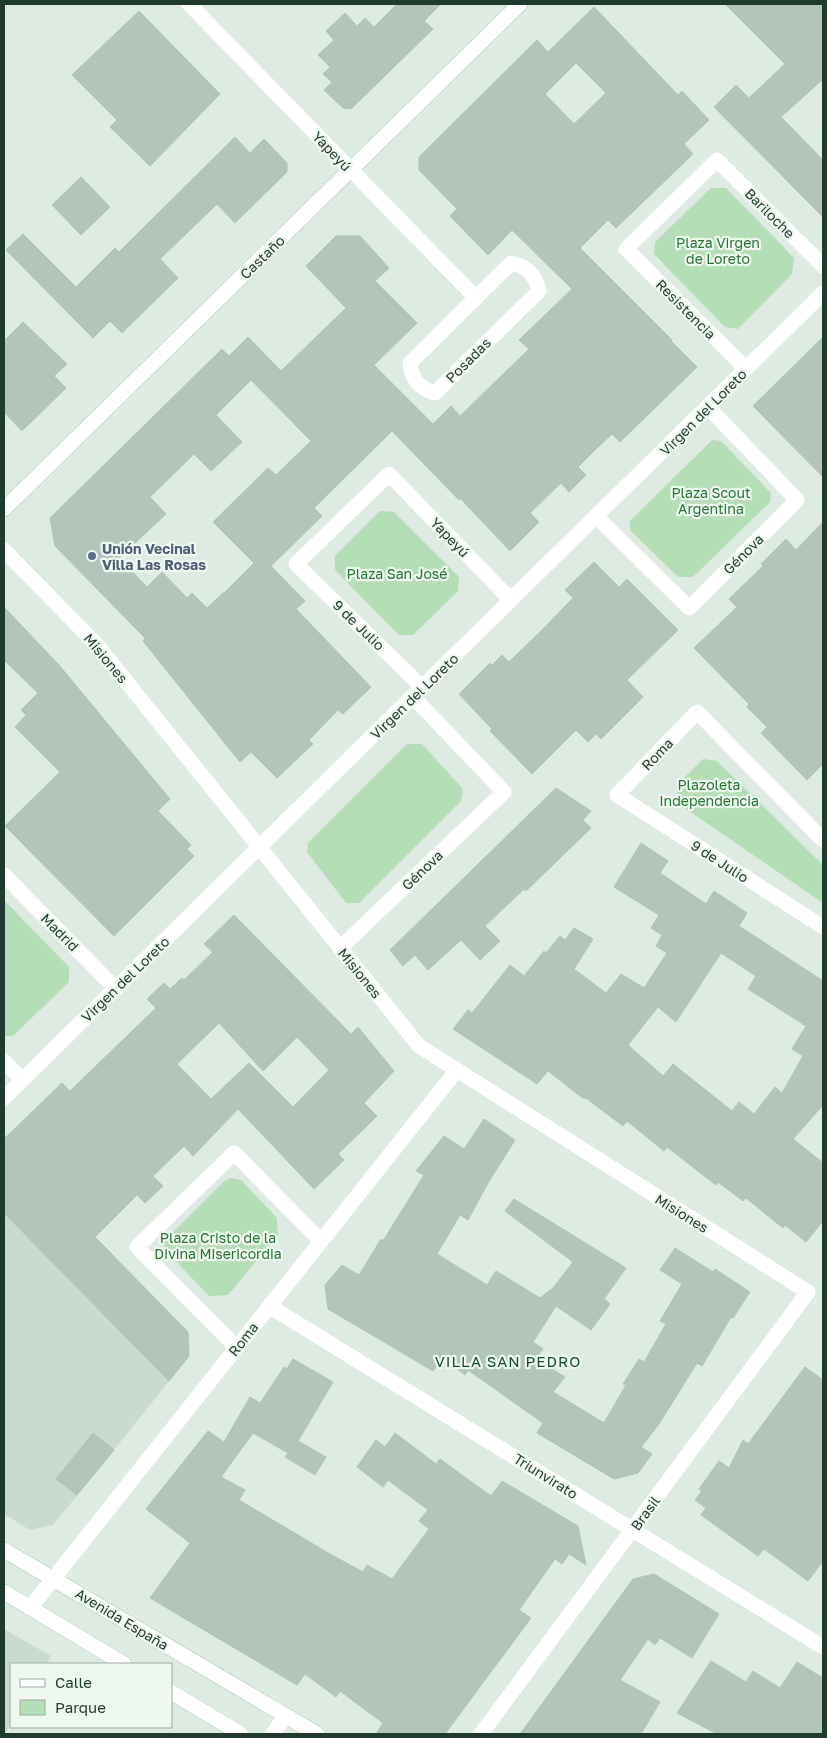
<svg xmlns="http://www.w3.org/2000/svg" width="827" height="1738" font-family="'Golos Text',sans-serif">
<rect width="100%" height="100%" fill="#ddebe2"/>
<!-- built -->
<g fill="#cbdad0">
<polygon points="4,1144 188,1332 189,1356 114,1450 53,1525 30,1530 4,1514"/>
<polygon points="4,1629 51,1656 46,1664 11,1664 11,1723 5,1734"/>
</g>
<!-- green -->
<g fill="#b4deb6">
<polygon points="711,188 726,188 794,258 792,274 738,329 725,327 654,254 655,242"/>
<polygon points="712,440 721,441 771,493 770,502 693,577 678,577 630,530 630,521"/>
<polygon points="380,511 394,512 459,577 458,591 413,635 399,635 335,570 335,556"/>
<polygon points="407,744 422,744 463,789 461,801 359,903 346,903 307,852 308,843"/>
<polygon points="703,759 717,761 823,865 823,903 679,804 676,786"/>
<polygon points="4,900 69,967 69,982 13,1036 4,1036"/>
<polygon points="231,1178 241,1180 277,1218 278,1235 228,1295 209,1296 170,1255 163,1245 168,1237 223,1182"/>
</g>
<!-- building -->
<g fill="#b2c5ba" stroke="#afc4b7" fill-rule="evenodd">
<polygon points="397,4 441,4 424,21 433,29 351,109 343,108 324,90 332,82 323,74 330,67 318,55 334,40 326,31 345,13 357,26 365,18 374,27"/>
<polygon points="725,4 823,4 823,79 781,117 823,160 823,217 714,107 736,85 749,98 785,64"/>
<path d="M594,7l84,88 4,-4 27,29 -25,24 9,10 -77,74 -8,-8 -28,28 92,92 -1,1 26,26 -77,75 -8,-8 -16,15 -18,18 8,8 -17,17 -8,-9 -31,30 9,9 -29,29 -50,-53 -1,2 -67,-69 -78,77 8,8 -51,50 34,35 -9,8 75,78 -28,27 -5,-4 -29,30 4,4 -36,34 -26,-26 -11,10 -97,-121 2,-3 -90,-92 -5,-28 172,-169 7,7 19,-19 33,34 65,-63 -40,-42 30,-30h24l29,32 -14,13 42,42 -43,42 59,59 18,-18 9,10 69,-67 -10,-9 53,-51 -60,-59 -24,25 -38,-39 7,-7 -38,-39v-13l118,-117 11,12zM576,63l30,30 -32,31 -29,-30zM251,380l60,61 -35,34 -8,-7 -55,54 41,41 -30,30h-1l-16,15 -15,-15 -5,5 -25,-26 -15,15 -28,-29 47,-44 -16,-17 44,-43 17,17 31,-29 -26,-27z"/>
<polygon points="139,11 220,94 150,166 110,127 117,120 72,75"/>
<polygon points="235,137 250,153 264,139 287,163 287,172 235,223 217,204 160,259 178,278 122,333 110,321 93,338 6,250 23,234 76,287 115,248 119,252"/>
<polygon points="81,177 110,207 81,235 52,205"/>
<polygon points="23,322 67,364 54,376 66,388 22,431 4,412 4,341"/>
<polygon points="823,337 823,477 753,406"/>
<polygon points="823,522 823,764 807,780 761,733 767,727 747,707 749,704 694,648 737,607 729,599 763,566 761,564 786,539 796,550"/>
<polygon points="594,562 619,587 627,579 678,630 627,680 643,697 601,739 596,734 588,742 576,730 532,774 490,731 492,729 459,694 490,663 492,665 502,655 509,662 543,629 573,598 565,590"/>
<polygon points="4,607 59,665 170,799 158,811 191,845 187,849 194,856 114,936 5,826 60,772 15,727 26,715 21,710 38,693 4,660"/>
<polygon points="556,788 591,811 583,820 591,828 526,891 524,889 485,926 500,941 480,960 461,940 428,970 415,955 403,966 390,950"/>
<path d="M641,843l27,18 -8,12 46,31 8,-13 33,22 -8,13 84,55v124l-30,34 30,24v58l-17,21 -21,-17 -2,3 -37,-30 -3,3 -25,-19 -2,3 -49,-38 -3,4 -37,-30 -4,5 -37,-28 -2,1 -36,-28 -11,13 -84,-55 15,-19 4,3 38,-48 14,11 20,-25 2,2 14,-17 5,4 9,-12 19,11 -19,30 32,24 15,-19 23,14 23,-35 -11,-7 6,-11 -11,-7 8,-13 -45,-28zM721,953l35,23 -8,13 58,37 -14,23 11,7 -21,37 -7,-6 -21,27 -15,-12 -7,9 -59,-47 -10,12 -35,-31 30,-38 18,15z"/>
<path d="M234,915l117,119 7,-7 36,44 -30,32 13,13 -39,38 6,6 -30,29 -76,-80 -45,47 -9,-10 -31,30 10,10 -18,17 -8,-8 -42,42 93,95 1,24 -20,25 -165,-168v-74l58,-56 8,8 86,-83 -9,-9 17,-16 6,6 12,-11 2,2 29,-28 -9,-8zM219,1023l44,48 34,-34 32,33 -36,37 -44,-44 -38,36 -34,-35z"/>
<polygon points="484,1119 515,1140 488,1183 468,1220 460,1215 437,1254 487,1285 496,1271 540,1298 553,1288 573,1262 505,1211 514,1199 626,1268 604,1299 610,1304 591,1330 556,1306 533,1342 543,1349 535,1359 565,1377 553,1392 604,1423 626,1385 623,1384 639,1359 644,1362 666,1324 660,1321 682,1284 660,1270 675,1248 713,1272 715,1269 750,1292 733,1318 731,1317 702,1366 697,1363 659,1424 641,1447 652,1454 638,1473 614,1479 537,1433 543,1423 468,1370 465,1375 443,1358 433,1371 328,1309 325,1285 342,1265 359,1275 381,1239 383,1241 424,1175 416,1171 444,1136 464,1149"/>
<polygon points="293,1359 333,1382 298,1441 326,1457 315,1475 285,1457 288,1453 253,1433 221,1477 245,1490 239,1500 330,1554 363,1572 367,1565 392,1579 429,1529 419,1521 428,1510 388,1480 383,1487 357,1467 376,1440 385,1447 395,1433 436,1464 440,1459 491,1496 502,1481 578,1526 586,1565 569,1554 562,1564 555,1559 519,1610 531,1618 445,1734 376,1734 383,1723 340,1691 336,1697 305,1674 297,1685 150,1598 190,1543 146,1509 208,1431 224,1442 250,1397 260,1403 284,1367 287,1369"/>
<polygon points="805,1367 823,1380 823,1561 808,1581 764,1549 758,1556 701,1515 706,1508 695,1500 702,1491 699,1489 719,1461 729,1468 743,1440 748,1444"/>
<polygon points="93,1433 114,1450 77,1495 56,1479"/>
<polygon points="654,1574 719,1614 692,1658 660,1638 655,1645 648,1639 620,1680 660,1702 641,1734 520,1734 633,1579"/>
<polygon points="711,1661 746,1682 753,1671 780,1688 797,1662 823,1678 823,1734 717,1734 677,1713"/>
</g>
<g fill="none" stroke-linecap="round" stroke-linejoin="round">
<!-- secondary casing -->
<g stroke="#b0cbbb" stroke-width="16">
<g id="secondary">
<polyline points="4,509 520,4"/>
<polyline points="4,1550 317,1734"/>
<polyline points="4,1592 124,1664"/>
<polyline points="171,1692 241,1734"/>
</g>
</g>
<!-- street -->
<g stroke="#fff" stroke-width="15">
<polyline points="189,4 476,298"/>
<path d="M511,263c16,3 25,13 28,28l-104,102c-15,-4 -24,-15 -25,-30z"/>
<polyline points="746,369 626,249 717,160 823,266"/>
<polyline points="596,516 689,608 797,500 708,407"/>
<polyline points="4,550 97,645 419,1046 808,1292 481,1734"/>
<polyline points="422,687 296,564 389,474 511,600"/>
<polyline points="823,840 697,712 617,795 823,927"/>
<polyline points="4,875 116,989"/>
<polyline points="340,948 504,792 413,697"/>
<polyline points="4,1061 22,1080"/>
<polyline points="4,1098 823,293"/>
<polyline points="269,1306 823,1647"/>
<polyline points="236,1347 137,1247 234,1153 321,1241"/>
<polyline points="30,1608 457,1070"/>
<polyline points="273,1734 285,1716"/>
</g>
<!-- secondary -->
<use href="#secondary" stroke="#fff" stroke-width="15"/>
</g>
<!-- markers -->
<circle fill="#5c6f8a" stroke="#eef7f0" stroke-width="2" cx="92" cy="556" r="5"/>
<g text-anchor="middle" dominant-baseline="central" stroke-width="4.5" stroke-linejoin="round" paint-order="stroke">
<!-- street labels -->
<g font-size="14" fill="#1e3b2d" stroke="#eef7f0">
<text transform="translate(332 151) rotate(46)">Yapeyú</text>
<text transform="translate(770 213) rotate(45)">Bariloche</text>
<text transform="translate(262 257) rotate(-44)">Castaño</text>
<text transform="translate(686 309) rotate(45)">Resistencia</text>
<text transform="translate(468 360) rotate(-45)">Posadas</text>
<text transform="translate(703 412) rotate(-45)">Virgen del Loreto</text>
<text transform="translate(450 537) rotate(46)">Yapeyú</text>
<text transform="translate(743 554) rotate(-45)">Génova</text>
<text transform="translate(359 625) rotate(44)">9 de Julio</text>
<text transform="translate(106 658) rotate(50)">Misiones</text>
<text transform="translate(414 696) rotate(-44)">Virgen del Loreto</text>
<text transform="translate(657 754) rotate(-46)">Roma</text>
<text transform="translate(720 861) rotate(33)">9 de Julio</text>
<text transform="translate(422 870) rotate(-44)">Génova</text>
<text transform="translate(60 932) rotate(45)">Madrid</text>
<text transform="translate(360 973) rotate(51)">Misiones</text>
<text transform="translate(125 979) rotate(-44)">Virgen del Loreto</text>
<text transform="translate(682 1213) rotate(32)">Misiones</text>
<text transform="translate(243 1339) rotate(-52)">Roma</text>
<text transform="translate(546 1476) rotate(32)">Triunvirato</text>
<text transform="translate(645 1513) rotate(-54)">Brasil</text>
<text transform="translate(122 1619) rotate(31)">Avenida España</text>
</g>
<!-- park labels -->
<g font-size="14" fill="#257534" stroke="#eef7f0">
<text x="718" y="242">Plaza Virgen<tspan x="718" dy="16">de Loreto</tspan></text>
<text x="711" y="492">Plaza Scout<tspan x="711" dy="16">Argentina</tspan></text>
<text x="397" y="573">Plaza San José</text>
<text x="709" y="784">Plazoleta<tspan x="709" dy="16">Independencia</tspan></text>
<text x="218" y="1237">Plaza Cristo de la<tspan x="218" dy="16">Divina Misericordia</tspan></text>
</g>
<!-- service labels -->
<g font-size="14" font-weight="bold" fill="#4e5e75" stroke="#eef7f0" text-anchor="start">
<text x="102" y="548">Unión Vecinal<tspan x="102" dy="16">Villa Las Rosas</tspan></text>
</g>
<!-- neighbourhood labels -->
<g font-size="15" letter-spacing="1" fill="#184e36" stroke="#eef7f0">
<text x="508" y="1361">VILLA SAN PEDRO</text>
</g>
</g>
<!-- border -->
<rect width="827" height="1738" fill="none" stroke="#1e3b2d" stroke-width="10"/>
<!-- legend -->
<rect x="10" y="1663" width="162" height="65" fill="#eef7f0" stroke="#9baca2"/>
<rect x="20" y="1679" width="25" height="8" fill="#ffffff" stroke="#9baca2"/>
<text x="55" y="1688" font-size="15" fill="#1e3b2d">Calle</text>
<rect x="20" y="1700" width="25" height="15" fill="#b4deb6" stroke="#9baca2"/>
<text x="55" y="1713" font-size="15" fill="#1e3b2d">Parque</text>
</svg>
